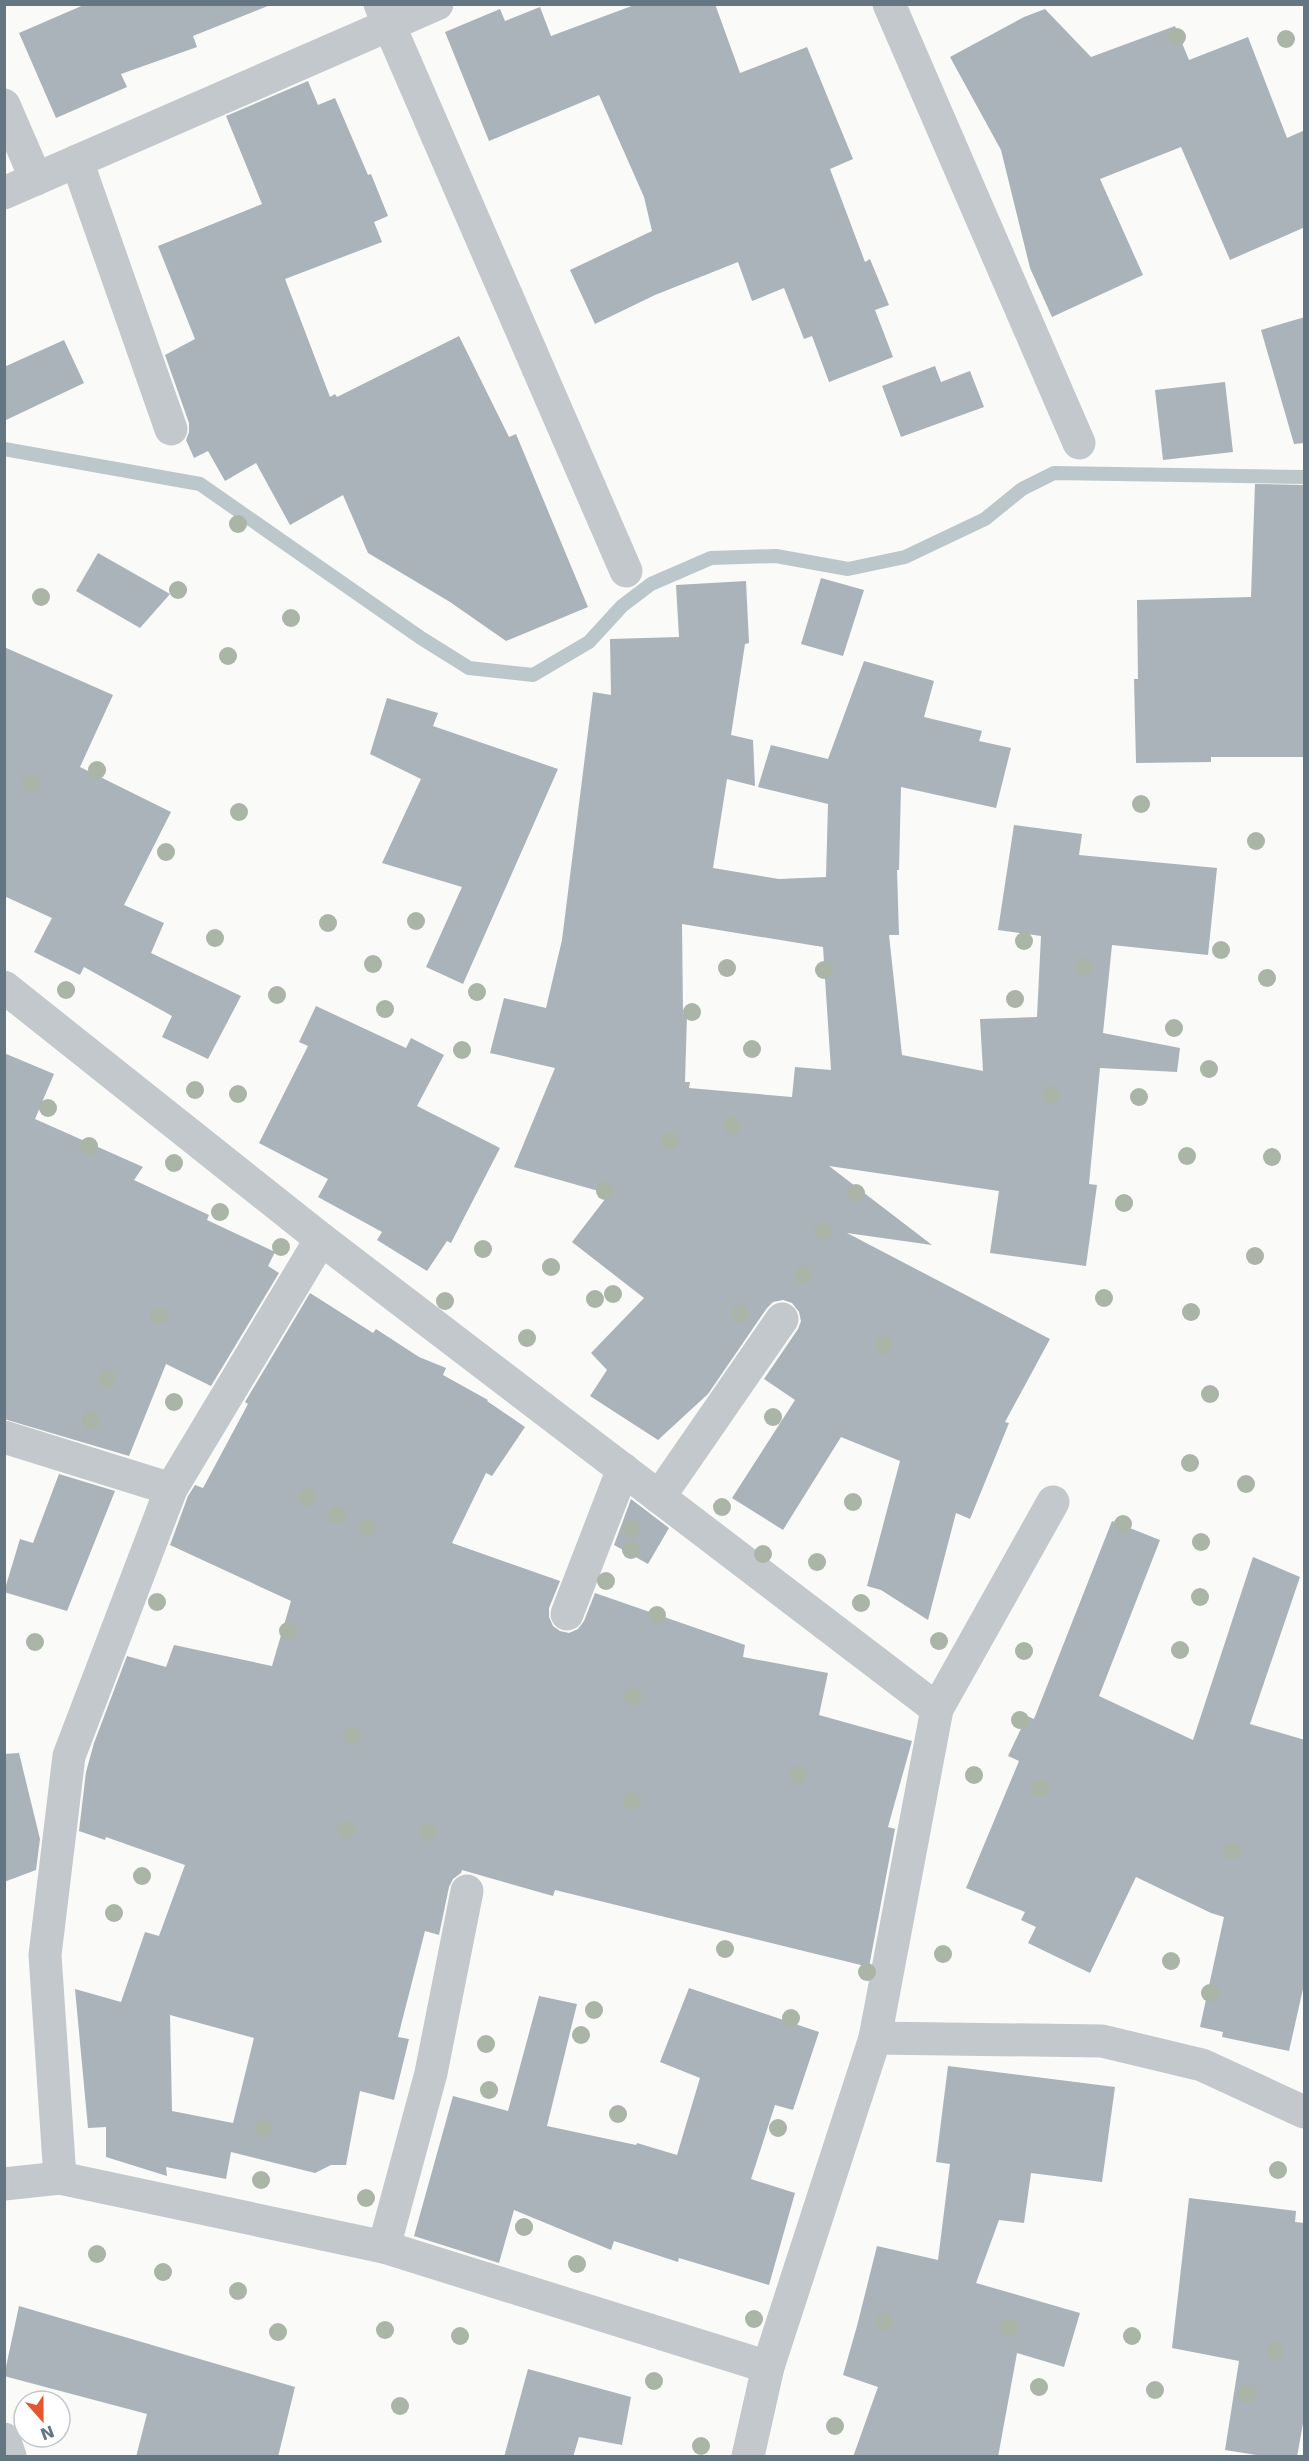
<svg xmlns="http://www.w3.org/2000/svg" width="1309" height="2461" font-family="'DejaVu Sans',sans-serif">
<rect width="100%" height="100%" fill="#fafaf8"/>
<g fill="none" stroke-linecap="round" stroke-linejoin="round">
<!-- stream -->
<polyline stroke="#bbc7cb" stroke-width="14" points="4,449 200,484 421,638 469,668 533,675 589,642 622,606 651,584 711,558 776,556 848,569 905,557 985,519 1022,489 1054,473 1304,477"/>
</g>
<!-- building -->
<g fill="#aab3b9" fill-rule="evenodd">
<polygon points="86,4 268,4 268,6 193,36 197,47 121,74 127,87 56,118 19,33"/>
<polygon points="637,4 715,4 740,73 807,47 853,159 830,169 865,262 870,259 889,305 875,310 893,357 829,382 812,336 804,339 784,288 752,301 738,262 655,295 595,324 570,270 652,231 644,197 599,95 489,141 445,32 500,9 505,21 540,7 551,36"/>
<polygon points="1045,9 1091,57 1175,26 1189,60 1248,37 1287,138 1305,130 1305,227 1230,260 1181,147 1100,179 1143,275 1052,317 1030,268 1001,150 950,57 1024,17"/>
<polygon points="308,81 318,105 335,98 368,175 371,174 388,216 374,222 382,242 285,279 330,397 335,394 337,397 459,336 509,437 516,434 588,607 506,641 450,602 368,553 343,495 290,525 256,463 225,481 208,451 194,458 186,440 189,432 189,423 165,355 195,339 158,246 262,204 226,116"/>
<polygon points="1305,317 1305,443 1294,444 1261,330"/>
<polygon points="64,340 84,383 4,421 4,367"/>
<polygon points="935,366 941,382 970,371 984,407 901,437 882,386"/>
<polygon points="1225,382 1233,452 1163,460 1155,390"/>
<polygon points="1255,484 1305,485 1305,757 1211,757 1211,762 1136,763 1134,679 1138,679 1137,600 1251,597"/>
<polygon points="98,553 170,594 140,628 76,591"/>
<polygon points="821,578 864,590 843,656 801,644"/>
<path d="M746,581l3,62 -4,1 -14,91 22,5 2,46 -28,-7 -14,89 66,11 47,-2 2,-73 -70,-17 13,-42 57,14 36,-98 70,20 -10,36 58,14 -3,10 32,7 -15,60 -95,-21 -2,83h-2l2,65h-10l13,120 81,16 -3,-52 57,-2 4,-81 -43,-6 16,-105 68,9 -3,21 138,13 -9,87 -96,-10 -9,88 77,15 -3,24 -77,-4 -11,116 8,1 -11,81 -96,-13 9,-62 -170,-25 103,79 -85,-12 203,106 -45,83 4,1 -39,96 -14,-6 -28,107 -47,-30 -14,-4 33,-125 -59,-24 -58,93 -51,-32 63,-98 -31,-21 34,-50 3,-8 -2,-9 -7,-9 -9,-3 -10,2 -6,6 -59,86 -50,46 -68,-44 17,-26 -16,-17 53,-55 -72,-56 37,-48 -95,-27 41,-99 -65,-15 14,-55 42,10 16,-68 31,-248 18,3 -1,-56 69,-2 -3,-52zM682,924l141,23 8,123 -36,-3 -3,30 -103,-9 1,-6h-5l2,-67 -4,-1z"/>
<polygon points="4,647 113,695 80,767 171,812 124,905 164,923 151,953 241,996 208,1059 162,1037 172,1016 84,967 80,975 34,952 52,918 4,896"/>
<polygon points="387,698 438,713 433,726 558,769 463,984 426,967 462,887 382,863 421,779 370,754"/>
<polygon points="316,1006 406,1048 411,1038 444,1055 417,1106 500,1148 451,1243 447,1241 427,1271 377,1240 382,1232 318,1197 328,1179 259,1143 308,1046 299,1042"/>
<polygon points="4,1053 54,1074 35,1119 143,1167 134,1180 209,1215 207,1220 275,1252 268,1266 279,1273 211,1386 166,1364 129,1456 4,1419"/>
<path d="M310,1293l63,40 3,-4 43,28 27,11 -3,7 45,25 -1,1 38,26 -33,49 -6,-3 -34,70 108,38 -11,27v9l4,9 7,5 9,2 9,-4 6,-8 11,-28 150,52 -2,12 85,16 -9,42 93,26 -24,86 7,2 -26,138 -314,-77 -2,6 -91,-26 -1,3 -8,6 -4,8 -10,48 -14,-4 -27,106 11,2 -15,61 -34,-9 -14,74h-15l-16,8 -84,-21 -5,27 -60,-12 1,9 -61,-19v-30l-18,1 -13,-139 46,13 24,-70 14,4 26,-71 -79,-28 -1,3 -26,-9 7,-59 8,-29 33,-87 39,11 8,-22 98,21 19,-65 -121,-56 18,-49 7,-11 8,3 45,-84 -3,-2zM170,2015l84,23 -21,85 -61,-12z"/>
<polygon points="59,1474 115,1491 67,1611 4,1592 20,1539 33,1543"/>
<polygon points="631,1499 669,1528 648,1564 614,1545"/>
<polygon points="1112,1521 1160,1540 1099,1696 1193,1740 1253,1557 1300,1577 1250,1724 1305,1740 1305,1980 1289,2051 1222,2037 1223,2032 1200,2027 1224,1917 1211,1913 1136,1877 1090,1973 1028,1943 1036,1927 1021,1920 1025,1912 966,1888 1019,1761 1008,1756 1027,1716 1034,1719"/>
<polygon points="19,1753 40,1839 36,1870 4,1882 4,1754"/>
<polygon points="689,1988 819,2032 793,2110 775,2105 751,2179 795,2193 769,2285 679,2258 678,2262 614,2241 611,2250 514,2210 499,2263 414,2236 453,2096 508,2111 539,1996 577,2004 547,2126 636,2145 637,2143 677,2155 700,2078 660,2062"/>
<polygon points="948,2066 1115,2087 1102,2182 1031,2173 1024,2223 999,2220 976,2283 1080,2313 1064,2367 1017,2353 998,2457 853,2457 878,2387 843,2375 857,2326 877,2246 938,2260 950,2164 936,2162"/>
<polygon points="1189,2198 1296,2211 1295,2222 1305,2223 1305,2412 1297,2457 1269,2457 1225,2450 1239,2361 1172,2348"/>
<polygon points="19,2306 295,2387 278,2457 136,2457 147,2414 4,2376"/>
<polygon points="528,2369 631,2397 622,2445 579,2437 573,2457 504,2457"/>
</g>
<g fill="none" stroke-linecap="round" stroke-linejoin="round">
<!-- minor -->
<g stroke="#c3c8cc" stroke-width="33">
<polyline points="380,4 626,571"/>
<polyline points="889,4 1079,443"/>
<polyline points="4,105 36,179"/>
<polyline points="77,161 171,429"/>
<polyline points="4,193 437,4"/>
<polyline points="4,987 321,1239 937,1709 875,2038 768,2367 748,2456"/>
<polyline points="4,1437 171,1489"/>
<polyline points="659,1497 782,1319"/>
<polyline points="567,1614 623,1469"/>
<polyline points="937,1709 1053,1502"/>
<polyline points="875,2038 1102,2041 1202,2065 1304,2112"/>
<polyline points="60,2178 45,1955 69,1756 171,1489 321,1239"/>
<polyline points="4,2184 60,2178 384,2247 768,2367"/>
<polyline points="384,2247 431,2073 467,1891"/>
<polyline points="4,2439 10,2456"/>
</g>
</g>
<!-- trees -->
<g fill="#aab4a7">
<circle cx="1177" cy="37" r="9"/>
<circle cx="1286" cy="39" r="9"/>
<circle cx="238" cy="524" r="9"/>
<circle cx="178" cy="590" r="9"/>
<circle cx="41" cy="597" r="9"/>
<circle cx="291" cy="618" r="9"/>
<circle cx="228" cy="656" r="9"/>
<circle cx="97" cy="770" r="9"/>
<circle cx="31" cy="783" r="9"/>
<circle cx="1141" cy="804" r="9"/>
<circle cx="239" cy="812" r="9"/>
<circle cx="1256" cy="841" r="9"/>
<circle cx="166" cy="852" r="9"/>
<circle cx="416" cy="921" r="9"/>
<circle cx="328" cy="923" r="9"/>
<circle cx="215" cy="938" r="9"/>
<circle cx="1024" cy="941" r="9"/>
<circle cx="1221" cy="950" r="9"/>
<circle cx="373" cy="964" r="9"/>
<circle cx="1084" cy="967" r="9"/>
<circle cx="727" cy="968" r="9"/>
<circle cx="824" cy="970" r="9"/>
<circle cx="1267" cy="978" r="9"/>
<circle cx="66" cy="990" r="9"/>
<circle cx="477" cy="992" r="9"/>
<circle cx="277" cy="995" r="9"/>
<circle cx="1015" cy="999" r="9"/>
<circle cx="385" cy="1009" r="9"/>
<circle cx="692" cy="1012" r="9"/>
<circle cx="1174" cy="1028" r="9"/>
<circle cx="752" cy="1049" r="9"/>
<circle cx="462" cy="1050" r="9"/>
<circle cx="1209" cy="1069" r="9"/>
<circle cx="195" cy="1090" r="9"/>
<circle cx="238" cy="1094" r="9"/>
<circle cx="1051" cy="1095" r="9"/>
<circle cx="1139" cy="1097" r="9"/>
<circle cx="48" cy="1108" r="9"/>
<circle cx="732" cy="1125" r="9"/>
<circle cx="670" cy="1141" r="9"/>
<circle cx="89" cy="1146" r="9"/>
<circle cx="1187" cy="1156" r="9"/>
<circle cx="1272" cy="1157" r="9"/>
<circle cx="174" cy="1163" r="9"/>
<circle cx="605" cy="1191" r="9"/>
<circle cx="856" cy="1193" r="9"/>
<circle cx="1124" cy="1203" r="9"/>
<circle cx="220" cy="1212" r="9"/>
<circle cx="823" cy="1231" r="9"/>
<circle cx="281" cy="1247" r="9"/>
<circle cx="483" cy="1249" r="9"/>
<circle cx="1255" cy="1256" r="9"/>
<circle cx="551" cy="1267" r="9"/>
<circle cx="803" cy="1275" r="9"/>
<circle cx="613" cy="1294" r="9"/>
<circle cx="1104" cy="1298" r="9"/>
<circle cx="595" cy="1299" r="9"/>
<circle cx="445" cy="1301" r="9"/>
<circle cx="1191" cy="1312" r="9"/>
<circle cx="740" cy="1314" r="9"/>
<circle cx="159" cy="1316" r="9"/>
<circle cx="527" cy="1338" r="9"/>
<circle cx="884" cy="1345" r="9"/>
<circle cx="107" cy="1379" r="9"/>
<circle cx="1210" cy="1394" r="9"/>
<circle cx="174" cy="1402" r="9"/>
<circle cx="773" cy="1417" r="9"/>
<circle cx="91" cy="1420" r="9"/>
<circle cx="1190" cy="1463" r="9"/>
<circle cx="1246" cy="1484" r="9"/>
<circle cx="307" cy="1497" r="9"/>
<circle cx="853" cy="1502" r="9"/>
<circle cx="722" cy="1507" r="9"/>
<circle cx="337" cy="1515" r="9"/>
<circle cx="1123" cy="1524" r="9"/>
<circle cx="367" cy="1528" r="9"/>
<circle cx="631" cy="1528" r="9"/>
<circle cx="1201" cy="1542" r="9"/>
<circle cx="631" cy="1550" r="9"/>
<circle cx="763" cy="1554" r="9"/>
<circle cx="817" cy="1562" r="9"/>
<circle cx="606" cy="1581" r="9"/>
<circle cx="1200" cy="1597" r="9"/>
<circle cx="157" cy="1602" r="9"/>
<circle cx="861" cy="1603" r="9"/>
<circle cx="657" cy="1615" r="9"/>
<circle cx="288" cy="1631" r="9"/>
<circle cx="939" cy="1641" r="9"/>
<circle cx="35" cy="1642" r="9"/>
<circle cx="1180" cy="1650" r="9"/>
<circle cx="1024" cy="1651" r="9"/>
<circle cx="633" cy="1696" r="9"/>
<circle cx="1020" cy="1720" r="9"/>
<circle cx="352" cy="1736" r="9"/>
<circle cx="798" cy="1775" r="9"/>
<circle cx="974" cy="1775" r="9"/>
<circle cx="1040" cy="1788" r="9"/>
<circle cx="632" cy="1801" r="9"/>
<circle cx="346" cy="1830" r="9"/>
<circle cx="428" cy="1832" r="9"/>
<circle cx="1232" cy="1851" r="9"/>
<circle cx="142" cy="1876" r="9"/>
<circle cx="114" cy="1913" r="9"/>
<circle cx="725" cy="1949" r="9"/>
<circle cx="943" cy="1954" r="9"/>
<circle cx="1171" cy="1961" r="9"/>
<circle cx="867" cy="1972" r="9"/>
<circle cx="1210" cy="1993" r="9"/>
<circle cx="594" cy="2010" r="9"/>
<circle cx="791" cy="2018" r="9"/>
<circle cx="581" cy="2035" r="9"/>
<circle cx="486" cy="2044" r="9"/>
<circle cx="489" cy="2090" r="9"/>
<circle cx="618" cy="2114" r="9"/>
<circle cx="263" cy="2128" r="9"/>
<circle cx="778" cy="2128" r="9"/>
<circle cx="1278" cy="2170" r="9"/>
<circle cx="261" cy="2180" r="9"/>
<circle cx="366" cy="2198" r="9"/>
<circle cx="524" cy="2227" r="9"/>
<circle cx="97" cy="2254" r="9"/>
<circle cx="577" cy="2264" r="9"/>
<circle cx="163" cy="2272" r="9"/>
<circle cx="238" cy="2291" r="9"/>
<circle cx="754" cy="2319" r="9"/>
<circle cx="884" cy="2322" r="9"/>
<circle cx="1009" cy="2328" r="9"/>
<circle cx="385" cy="2330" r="9"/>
<circle cx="278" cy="2332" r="9"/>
<circle cx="460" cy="2336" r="9"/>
<circle cx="1132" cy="2336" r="9"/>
<circle cx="1275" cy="2351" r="9"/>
<circle cx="654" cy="2381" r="9"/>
<circle cx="1039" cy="2387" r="9"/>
<circle cx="1155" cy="2390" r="9"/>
<circle cx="1247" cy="2394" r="9"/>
<circle cx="400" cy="2406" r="9"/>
<circle cx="835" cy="2426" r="9"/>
<circle cx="701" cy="2446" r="9"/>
</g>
<!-- border -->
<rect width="1309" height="2461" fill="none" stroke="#657683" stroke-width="12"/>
<!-- north arrow -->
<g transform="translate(42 2419) rotate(159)"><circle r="28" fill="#ffffff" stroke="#c1c8cd" stroke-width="1.5"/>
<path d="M0-4.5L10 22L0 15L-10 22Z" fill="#e4572e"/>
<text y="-9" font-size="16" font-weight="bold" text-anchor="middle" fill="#657683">N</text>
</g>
</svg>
